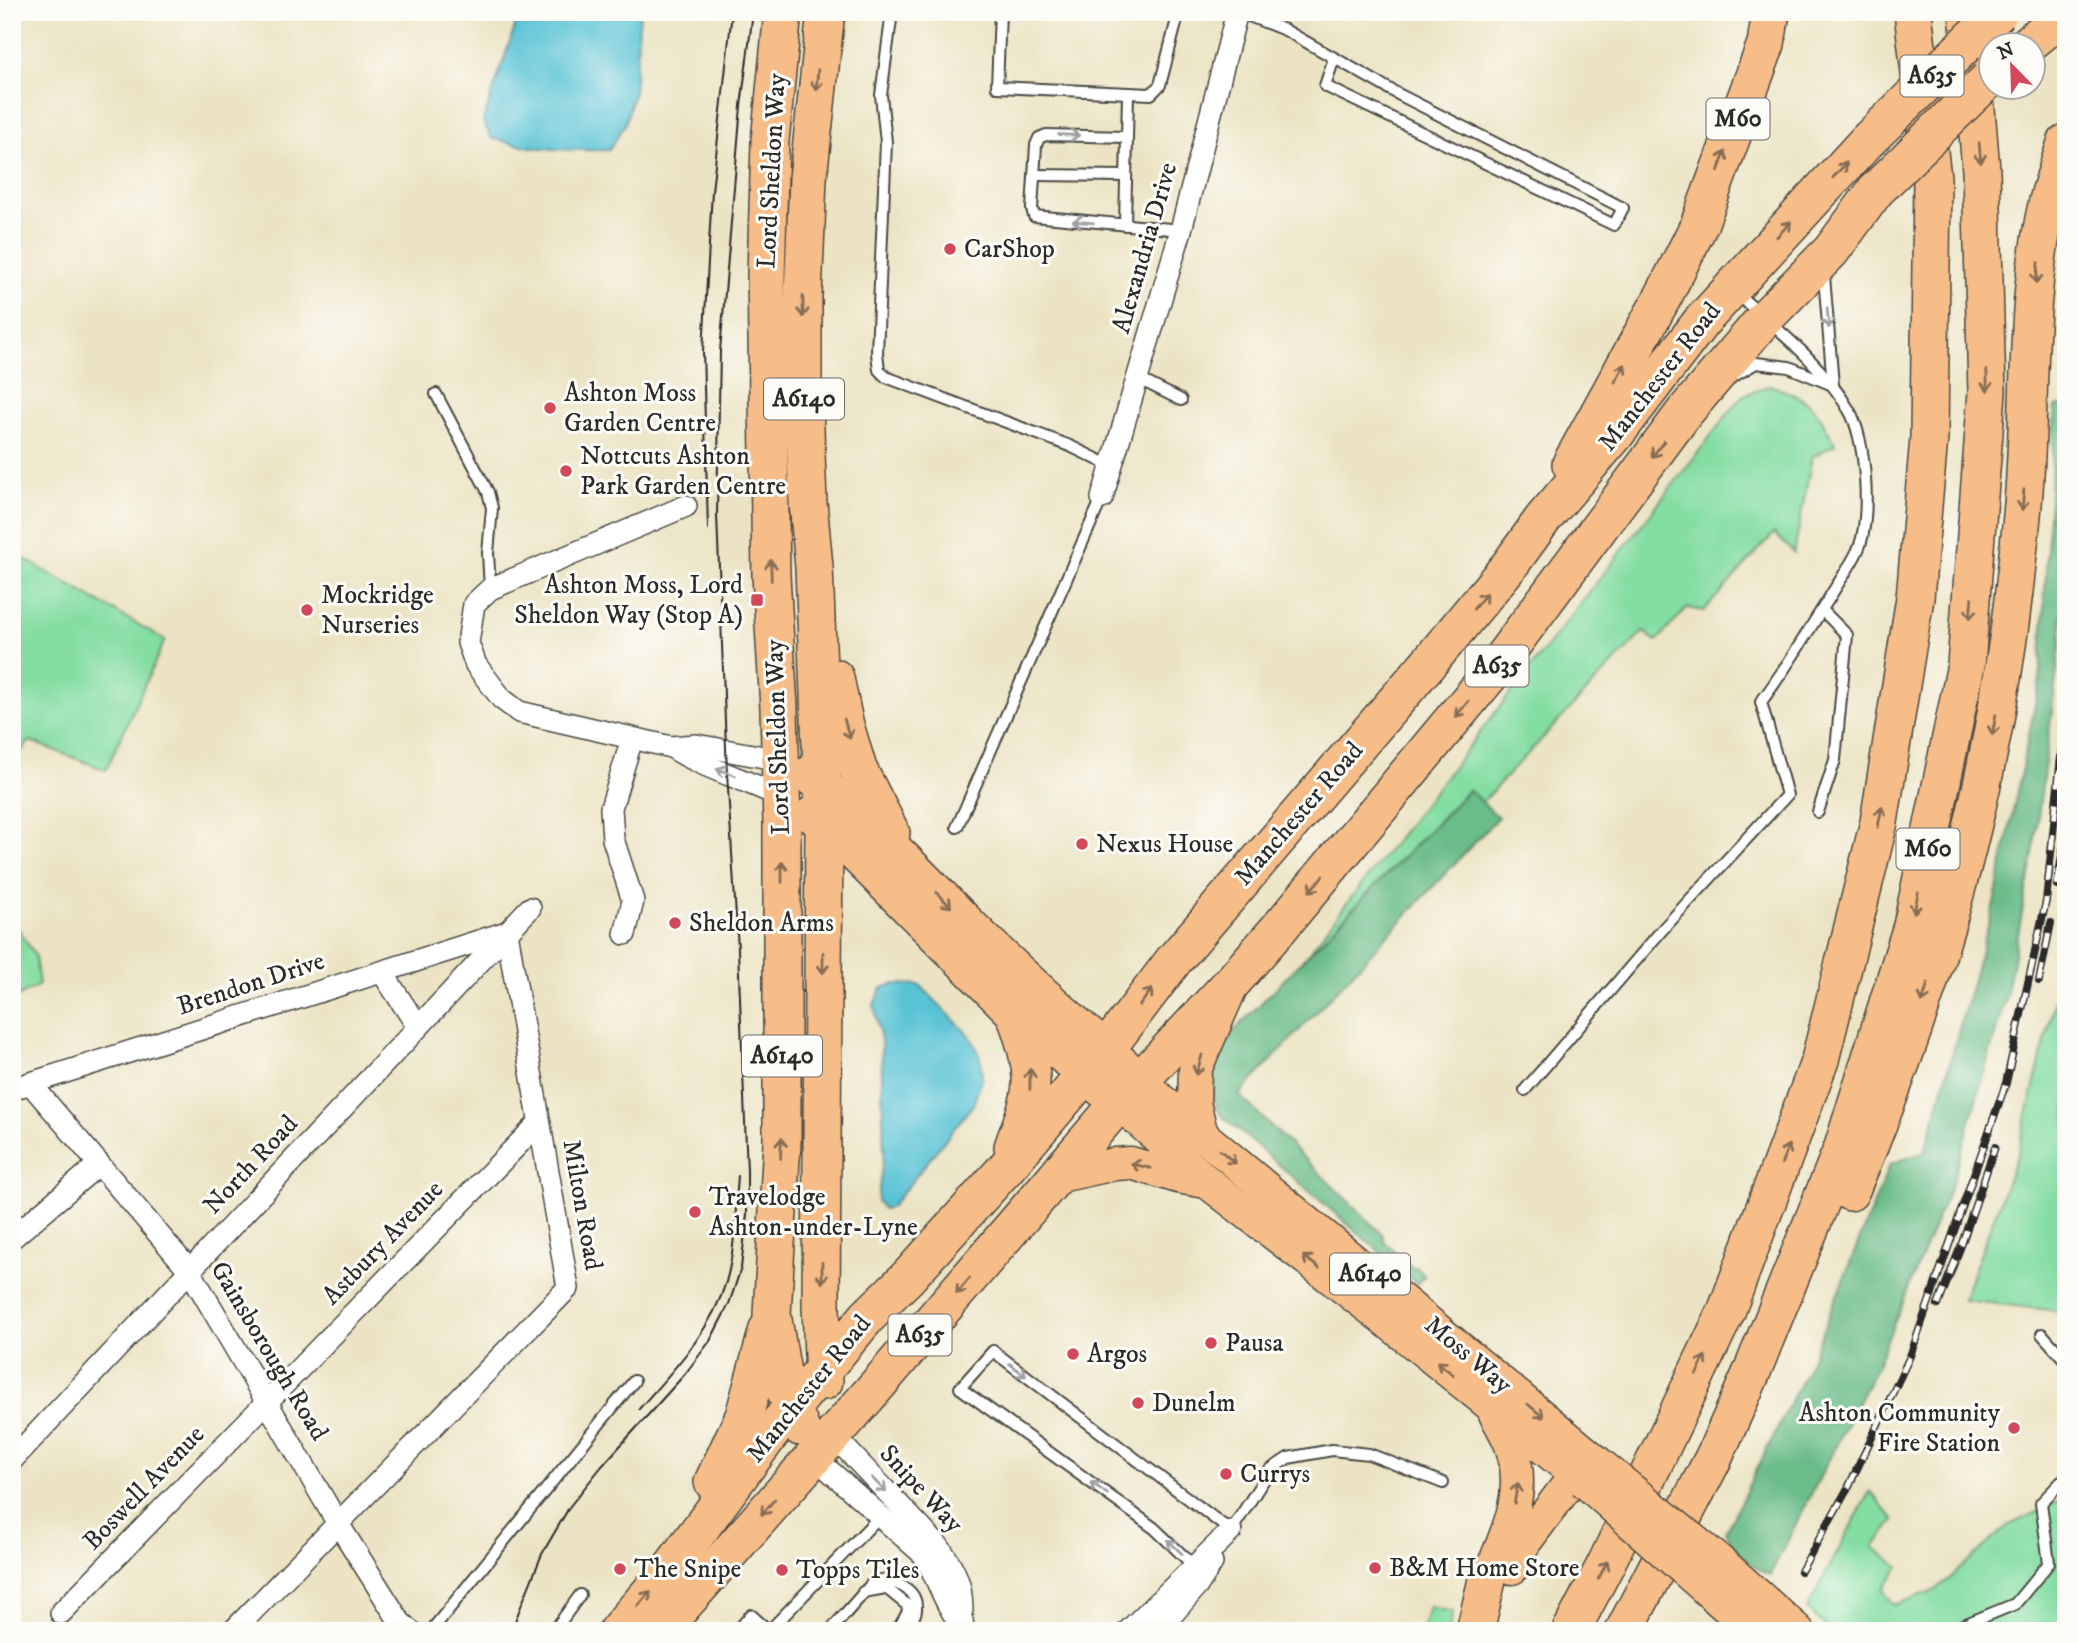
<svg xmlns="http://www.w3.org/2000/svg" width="2078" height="1643" font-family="'IM FELL DW Pica',serif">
<rect width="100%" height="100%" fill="#fdfcf7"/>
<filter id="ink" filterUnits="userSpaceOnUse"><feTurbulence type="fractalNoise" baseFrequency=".0143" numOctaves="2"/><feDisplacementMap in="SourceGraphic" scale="14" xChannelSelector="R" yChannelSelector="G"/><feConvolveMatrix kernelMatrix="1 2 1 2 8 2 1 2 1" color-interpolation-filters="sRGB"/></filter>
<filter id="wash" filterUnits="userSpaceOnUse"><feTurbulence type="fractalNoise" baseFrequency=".00686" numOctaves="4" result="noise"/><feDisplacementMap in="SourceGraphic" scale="28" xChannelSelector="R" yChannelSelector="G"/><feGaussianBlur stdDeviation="1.57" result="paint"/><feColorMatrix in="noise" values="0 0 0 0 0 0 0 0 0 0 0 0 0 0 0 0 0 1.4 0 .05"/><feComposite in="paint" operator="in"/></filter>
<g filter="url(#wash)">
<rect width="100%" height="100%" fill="#ebe3c3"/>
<!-- green -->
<g fill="#84dda3" stroke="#588467" stroke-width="2">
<path d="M1770,385c44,17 43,18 65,59l-23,13 -18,96 -20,-20 -70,78 -17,-3 -31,34 -12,-11 -162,171 -14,-12 -166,171 440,-565z"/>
<polygon points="12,552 165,640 106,770 30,741 12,761"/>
<polygon points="12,925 17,927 35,955 39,985 12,1000"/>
<polygon points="2066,940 2066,1312 1963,1300 2017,1156 2059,984"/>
<polygon points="1870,1491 1894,1520 1874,1547 1899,1567 1883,1590 1894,1605 1938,1589 2007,1526 2066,1498 2066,1631 1831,1631 1807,1609"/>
<polygon points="1430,1607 1453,1612 1449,1631 1421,1631"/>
</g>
<!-- forest -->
<g fill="#6bbc89" stroke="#4b745a" stroke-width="2">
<path d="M2066,405v163l-6,80 -27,207 -27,142 -53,183 -76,185 -107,210c-17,-6 -39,-27 -44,-44l83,-166 81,-201 35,-12 69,-248 46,-224 15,-273z"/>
<path d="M1469,790l29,27 -259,278 144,140 1,6 30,28 2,-2 9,8 -8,9 -197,-170c-17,-34 -4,-49 11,-80z"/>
</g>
<!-- water -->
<g fill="#59c3d5" stroke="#427780" stroke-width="2">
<path d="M520,12h120l-6,80 -9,32 -16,26c-40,1 -79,0 -118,-12l-8,-17z"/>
<polygon points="893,984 920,985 971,1037 981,1057 982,1079 973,1105 891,1207 883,1209 877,1201 884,1155 881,1040 874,1005 882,988"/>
</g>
</g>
<g filter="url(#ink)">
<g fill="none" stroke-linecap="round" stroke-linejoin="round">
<!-- lane casing -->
<g stroke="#484742" stroke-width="14">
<g id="lane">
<polyline points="892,12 881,95 886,142 877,353 879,370 886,377 1070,446 1111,466"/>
<polyline points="1000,12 997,87 1151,94 1160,85 1179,12"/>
<polyline points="1239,12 1285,30 1398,94 1623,208 1614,225 1325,86 1334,58"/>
<polyline points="1127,137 1046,135 1039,138 1036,145 1032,209 1034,216 1181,230"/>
<polyline points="1034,175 1125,176"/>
<polyline points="1125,225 1128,94"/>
<polyline points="1734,376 1756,363 1789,367 1833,385 1824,276 1826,270"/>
<polyline points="1137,378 1181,400"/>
<polyline points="436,394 488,492 492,508 488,553 490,589"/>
<polyline points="1818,812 1835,760 1847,635 1822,610"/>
<polyline points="957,827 1102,498"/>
<path d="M1525,1090l137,-160 125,-135 -26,-93c25,-33 45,-68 67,-102 10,-17 22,-33 30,-50 14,-30 8,-112 -9,-140 -27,-47 -74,-82 -114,-118"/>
<polyline points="2042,1334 2066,1361"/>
<polyline points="1195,1567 1154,1528 960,1388 993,1351 1231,1531 1270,1470 1288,1458 1332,1450 1369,1454 1443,1483"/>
<polyline points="863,1592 886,1588 907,1605 908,1612 897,1631"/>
<polyline points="431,1631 634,1381"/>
<polyline points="554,1631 580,1595"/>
<polyline points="737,1631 751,1615 769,1631 880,1516"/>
<path d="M830,1631l45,-51c17,0 43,7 41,30 0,6 -7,15 -10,21"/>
<polyline points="1949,1631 2015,1604 2049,1563 2041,1503 2066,1477"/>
</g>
</g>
<!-- street casing -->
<g stroke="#484742" stroke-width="24">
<g id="street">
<polyline points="1102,498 1181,230 1237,12"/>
<polyline points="686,506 490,589 474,604 468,643 476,665 502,699 519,712 671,747 696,745 781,760"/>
<path d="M671,747c34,22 74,32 110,50"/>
<polyline points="625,934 633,901 613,839 611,808 632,739"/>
<polyline points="382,972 418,1027"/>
<polyline points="30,1083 190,1271 337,1522 400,1622 410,1631"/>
<polyline points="12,1089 507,932 568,1288 233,1631"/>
<polyline points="12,1238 99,1164"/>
<path d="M833,1435l106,112c22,30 24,44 23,81"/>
<path d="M813,1456l111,99c14,24 21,52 40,73"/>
<polyline points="12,1460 530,908"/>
<polyline points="61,1613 539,1123"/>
<polyline points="1128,1631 1231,1531"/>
<polyline points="1158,1631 1197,1586 1212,1563"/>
</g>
</g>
<!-- primary casing -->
<g stroke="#484742" stroke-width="35">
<g id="primary">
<polyline points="1139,1081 1202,1135 1602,1466"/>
<polyline points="1119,1103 1207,1182 1384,1319 1584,1481"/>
<polyline points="1202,1135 1194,1103 1195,1070 1230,990"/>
<polyline points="1055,1177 1115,1164 1131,1163 1178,1177 1206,1182"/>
<polyline points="1724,1565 1798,1631"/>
<polyline points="1512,1568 1525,1542 1588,1458"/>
<path d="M1487,1580c19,-44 42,-88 23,-137 -4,-10 -10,-20 -15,-29"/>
<polyline points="1707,1590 1754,1631"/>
</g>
</g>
<!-- highway casing -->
<g stroke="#484742" stroke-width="40">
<g id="highway">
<polyline points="783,12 770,141 766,276 771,576 779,708 782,825 782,1142 772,1314 785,1390 800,1427"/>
<polyline points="2026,46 2066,13"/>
<polyline points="1571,464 1666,291 1699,225 1766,44 1771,12"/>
<polyline points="835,678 844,722 858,769 891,833"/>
<path d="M809,775c54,42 100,90 148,139 53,53 109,103 166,152"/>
<polyline points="813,815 824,822 1015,1013 1103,1089"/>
<path d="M1013,1147c7,-21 19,-46 18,-69 -1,-23 -9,-44 -16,-65"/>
<path d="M1850,1192c83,-193 142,-400 165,-609 3,-31 7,-61 9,-92 7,-95 1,-192 23,-286 5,-21 13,-42 19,-62"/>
<polyline points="824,1381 821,1307 824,822 814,567 808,502 803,382 803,296 808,178 826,12"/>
<polyline points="713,1482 744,1416 768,1329"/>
<polyline points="617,1631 671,1568 774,1429 867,1317 908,1277 1006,1168 1105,1051 1174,960 1437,653 1509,566 1543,519 1614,436 1701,322 1867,141"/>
<polyline points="660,1631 874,1389 1119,1103 1234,980 1281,926 1489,676 1684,413 1764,319 1831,251 1876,190"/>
<polyline points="1475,1631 1487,1580"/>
<polyline points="1571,1631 1606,1564 1726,1312 1820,1060 1879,822 1915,598 1929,438 1932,178 1913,12"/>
<polyline points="1624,1631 1714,1457 1751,1374 1843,1147 1912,926 1966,665 1987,392 1981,170 1968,12"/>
</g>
</g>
<!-- lane -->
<use href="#lane" stroke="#fff" stroke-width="10"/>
<!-- street -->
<use href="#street" stroke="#fff" stroke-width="21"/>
<!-- primary -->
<use href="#primary" stroke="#f7bd88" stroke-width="32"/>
<!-- highway -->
<use href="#highway" stroke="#f7bd88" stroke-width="37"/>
<!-- tram -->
<g stroke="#2b2b2b" stroke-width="2">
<polyline points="708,529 703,351 712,191 732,12"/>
<path d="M639,1409c33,-38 72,-77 87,-127 10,-35 9,-71 12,-106"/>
<polyline points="511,1631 542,1554 570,1506 602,1466 685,1374 710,1341 729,1304 741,1268 747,1215 747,1171 738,949 727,773 717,515 720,351 741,106 753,12"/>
</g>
<!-- rail casing -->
<g stroke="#2b2b2b" stroke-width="8">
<g id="rail">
<polyline points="2057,885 2066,833"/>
<polyline points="2039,981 2051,923"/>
<polyline points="1938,1305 1962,1243 1995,1147"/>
<polyline points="1801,1571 1848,1488 1910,1356 2006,1083 2046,901 2066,708"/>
</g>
</g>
<!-- rail -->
<use href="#rail" stroke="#fdfcf7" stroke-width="5" stroke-dasharray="16" stroke-linecap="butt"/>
<!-- primary-bridge casing -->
<g stroke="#484742" stroke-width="35" stroke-linecap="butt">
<g id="primary-bridge">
<polyline points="1602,1466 1724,1565"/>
<polyline points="1584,1481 1707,1590"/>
</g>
</g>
<!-- highway-bridge casing -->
<g stroke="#484742" stroke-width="40" stroke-linecap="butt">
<g id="highway-bridge">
<polyline points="1867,141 1999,12"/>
<polyline points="1876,190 1990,78"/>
</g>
</g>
<!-- primary-bridge -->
<use href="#primary-bridge" stroke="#f7bd88" stroke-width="32"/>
<!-- highway-bridge -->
<use href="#highway-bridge" stroke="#f7bd88" stroke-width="37"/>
</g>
<!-- one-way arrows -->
<defs><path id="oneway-shaft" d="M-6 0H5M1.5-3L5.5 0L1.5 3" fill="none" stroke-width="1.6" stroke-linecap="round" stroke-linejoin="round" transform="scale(1.75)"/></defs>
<g stroke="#876d55">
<use href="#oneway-shaft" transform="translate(817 80) rotate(95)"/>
<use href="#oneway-shaft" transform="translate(1980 153) rotate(85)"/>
<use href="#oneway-shaft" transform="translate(1722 161) rotate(-70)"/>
<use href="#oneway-shaft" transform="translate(1840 170) rotate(-47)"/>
<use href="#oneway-shaft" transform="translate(1784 229) rotate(-47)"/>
<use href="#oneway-shaft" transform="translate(2037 273) rotate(96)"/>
<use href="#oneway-shaft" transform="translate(803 307) rotate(90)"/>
<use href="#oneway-shaft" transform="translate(1620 373) rotate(-61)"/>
<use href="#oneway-shaft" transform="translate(1987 381) rotate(89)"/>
<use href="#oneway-shaft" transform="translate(1658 449) rotate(127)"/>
<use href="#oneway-shaft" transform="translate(2023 500) rotate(95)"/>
<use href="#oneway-shaft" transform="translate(771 570) rotate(-92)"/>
<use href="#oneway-shaft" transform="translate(1480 601) rotate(-51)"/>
<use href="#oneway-shaft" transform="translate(1971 608) rotate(94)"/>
<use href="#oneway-shaft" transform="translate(1462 709) rotate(130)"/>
<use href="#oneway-shaft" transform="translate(1994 725) rotate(100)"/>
<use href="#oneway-shaft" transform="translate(847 729) rotate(74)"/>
<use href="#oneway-shaft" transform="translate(1880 817) rotate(-79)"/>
<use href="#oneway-shaft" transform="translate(782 872) rotate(-90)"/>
<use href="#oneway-shaft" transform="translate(1316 884) rotate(130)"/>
<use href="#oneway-shaft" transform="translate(944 900) rotate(46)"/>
<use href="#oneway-shaft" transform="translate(1916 903) rotate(102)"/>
<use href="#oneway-shaft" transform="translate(823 963) rotate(90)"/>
<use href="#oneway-shaft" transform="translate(1925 993) rotate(107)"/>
<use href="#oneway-shaft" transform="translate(1146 997) rotate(-53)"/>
<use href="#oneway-shaft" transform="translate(1199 1065) rotate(107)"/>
<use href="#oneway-shaft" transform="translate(1030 1079) rotate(-89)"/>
<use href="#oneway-shaft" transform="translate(781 1148) rotate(-88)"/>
<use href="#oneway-shaft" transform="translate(1785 1154) rotate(-70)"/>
<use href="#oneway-shaft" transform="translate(1228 1157) rotate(40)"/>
<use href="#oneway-shaft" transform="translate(1141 1166) rotate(-167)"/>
<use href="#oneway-shaft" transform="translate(1311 1262) rotate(-142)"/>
<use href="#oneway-shaft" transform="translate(822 1273) rotate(90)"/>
<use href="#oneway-shaft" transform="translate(963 1286) rotate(131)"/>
<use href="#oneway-shaft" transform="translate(1701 1365) rotate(-65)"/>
<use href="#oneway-shaft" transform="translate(1445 1368) rotate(-141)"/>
<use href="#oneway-shaft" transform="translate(1536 1411) rotate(40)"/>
<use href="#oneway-shaft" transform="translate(1516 1493) rotate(-81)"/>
<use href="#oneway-shaft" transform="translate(768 1507) rotate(131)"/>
<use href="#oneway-shaft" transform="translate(1603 1570) rotate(-63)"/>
<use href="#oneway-shaft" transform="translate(644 1599) rotate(-50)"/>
</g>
<g stroke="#a0a0a0">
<use href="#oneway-shaft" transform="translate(1069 135) rotate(2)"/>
<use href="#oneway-shaft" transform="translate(1083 222) rotate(-175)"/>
<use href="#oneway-shaft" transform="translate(1828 318) rotate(85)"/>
<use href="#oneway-shaft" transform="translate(726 772) rotate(-159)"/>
<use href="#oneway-shaft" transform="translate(1018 1370) rotate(37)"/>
<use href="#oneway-shaft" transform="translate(879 1485) rotate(46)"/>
<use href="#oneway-shaft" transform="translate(1099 1488) rotate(-144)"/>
<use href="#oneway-shaft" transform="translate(1175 1547) rotate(-136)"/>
</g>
</g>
<!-- markers -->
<g fill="#d1495b" stroke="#fdfcf7" stroke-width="2.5">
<circle cx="950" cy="249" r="7"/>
<circle cx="550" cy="408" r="7"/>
<circle cx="566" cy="471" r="7"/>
<rect x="750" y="593" width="14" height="14" rx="3.5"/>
<circle cx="307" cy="610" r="7"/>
<circle cx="1082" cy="844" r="7"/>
<circle cx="675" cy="923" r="7"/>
<circle cx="695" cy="1212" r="7"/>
<circle cx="1211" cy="1343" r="7"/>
<circle cx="1073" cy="1354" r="7"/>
<circle cx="1138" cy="1403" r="7"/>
<circle cx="2014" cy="1428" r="7"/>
<circle cx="1226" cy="1474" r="7"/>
<circle cx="1375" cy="1568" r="7"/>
<circle cx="620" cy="1569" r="7"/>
<circle cx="782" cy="1570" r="7"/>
</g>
<g text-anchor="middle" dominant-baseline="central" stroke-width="6" stroke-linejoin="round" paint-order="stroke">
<!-- shield labels -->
<g fill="#fdfcf7" stroke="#6a6a68" stroke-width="2">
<rect x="1900.5" y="55.5" width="63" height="41" rx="5"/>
<rect x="1706.5" y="98.5" width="63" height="41" rx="5"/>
<rect x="764" y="378.5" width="80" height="41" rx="5"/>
<rect x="1465.5" y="645.5" width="63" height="41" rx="5"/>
<rect x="1896.5" y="828.5" width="63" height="41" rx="5"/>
<rect x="742" y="1035.5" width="80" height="41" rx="5"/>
<rect x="1330" y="1253.5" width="80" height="41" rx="5"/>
<rect x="888.5" y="1314.5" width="63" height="41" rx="5"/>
</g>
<g font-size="24" font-weight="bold" fill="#2b2b2b">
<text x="1932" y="76">A635</text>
<text x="1738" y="119">M60</text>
<text x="804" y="399">A6140</text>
<text x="1497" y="666">A635</text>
<text x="1928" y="849">M60</text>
<text x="782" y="1056">A6140</text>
<text x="1370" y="1274">A6140</text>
<text x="920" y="1335">A635</text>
</g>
<!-- street labels -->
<g font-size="26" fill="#2b2b2b" stroke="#fdfcf7">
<text transform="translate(772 171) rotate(-87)">Lord Sheldon Way</text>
<text transform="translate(1145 248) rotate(-74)">Alexandria Drive</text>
<text transform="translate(1660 377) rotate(-52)">Manchester Road</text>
<text transform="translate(778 737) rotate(-92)">Lord Sheldon Way</text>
<text transform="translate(1299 814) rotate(-49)">Manchester Road</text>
<text transform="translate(251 984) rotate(-18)">Brendon Drive</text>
<text transform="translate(251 1165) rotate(-47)">North Road</text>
<text transform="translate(582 1205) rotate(80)">Milton Road</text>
<text transform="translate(383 1243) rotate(-46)">Astbury Avenue</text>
<text transform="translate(269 1351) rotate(59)">Gainsborough Road</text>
<text transform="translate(1468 1355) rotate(40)">Moss Way</text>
<text transform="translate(809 1389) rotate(-51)">Manchester Road</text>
<text transform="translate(144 1488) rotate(-46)">Boswell Avenue</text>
<text transform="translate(921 1489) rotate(47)">Snipe Way</text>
</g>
<!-- poi labels -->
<g font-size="26" fill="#2b2b2b" stroke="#fdfcf7" text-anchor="start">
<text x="964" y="249">CarShop</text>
<text x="564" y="393">Ashton Moss<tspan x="564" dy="30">Garden Centre</tspan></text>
<text x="580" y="456">Nottcuts Ashton<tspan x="580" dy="30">Park Garden Centre</tspan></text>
<text x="743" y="585" text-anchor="end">Ashton Moss, Lord<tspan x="743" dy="30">Sheldon Way (Stop A)</tspan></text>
<text x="321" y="595">Mockridge<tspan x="321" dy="30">Nurseries</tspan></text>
<text x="1096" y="844">Nexus House</text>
<text x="689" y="923">Sheldon Arms</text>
<text x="709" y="1197">Travelodge<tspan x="709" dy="30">Ashton-under-Lyne</tspan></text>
<text x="1225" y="1343">Pausa</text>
<text x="1087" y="1354">Argos</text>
<text x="1152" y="1403">Dunelm</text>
<text x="2000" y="1413" text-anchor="end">Ashton Community<tspan x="2000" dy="30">Fire Station</tspan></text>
<text x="1240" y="1474">Currys</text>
<text x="1389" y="1568">B&amp;M Home Store</text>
<text x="634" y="1569">The Snipe</text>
<text x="796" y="1570">Topps Tiles</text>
</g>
</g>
<!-- margin -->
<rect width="2078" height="1643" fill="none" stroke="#fdfcf7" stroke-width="42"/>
<!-- north arrow -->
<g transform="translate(2012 66) rotate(337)"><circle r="33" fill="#fdfcf7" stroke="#a9a8a5" stroke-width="2"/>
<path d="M0-5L12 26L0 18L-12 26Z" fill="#d1495b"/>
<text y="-10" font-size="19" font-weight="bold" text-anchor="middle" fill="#2b2b2b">N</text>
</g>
</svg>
